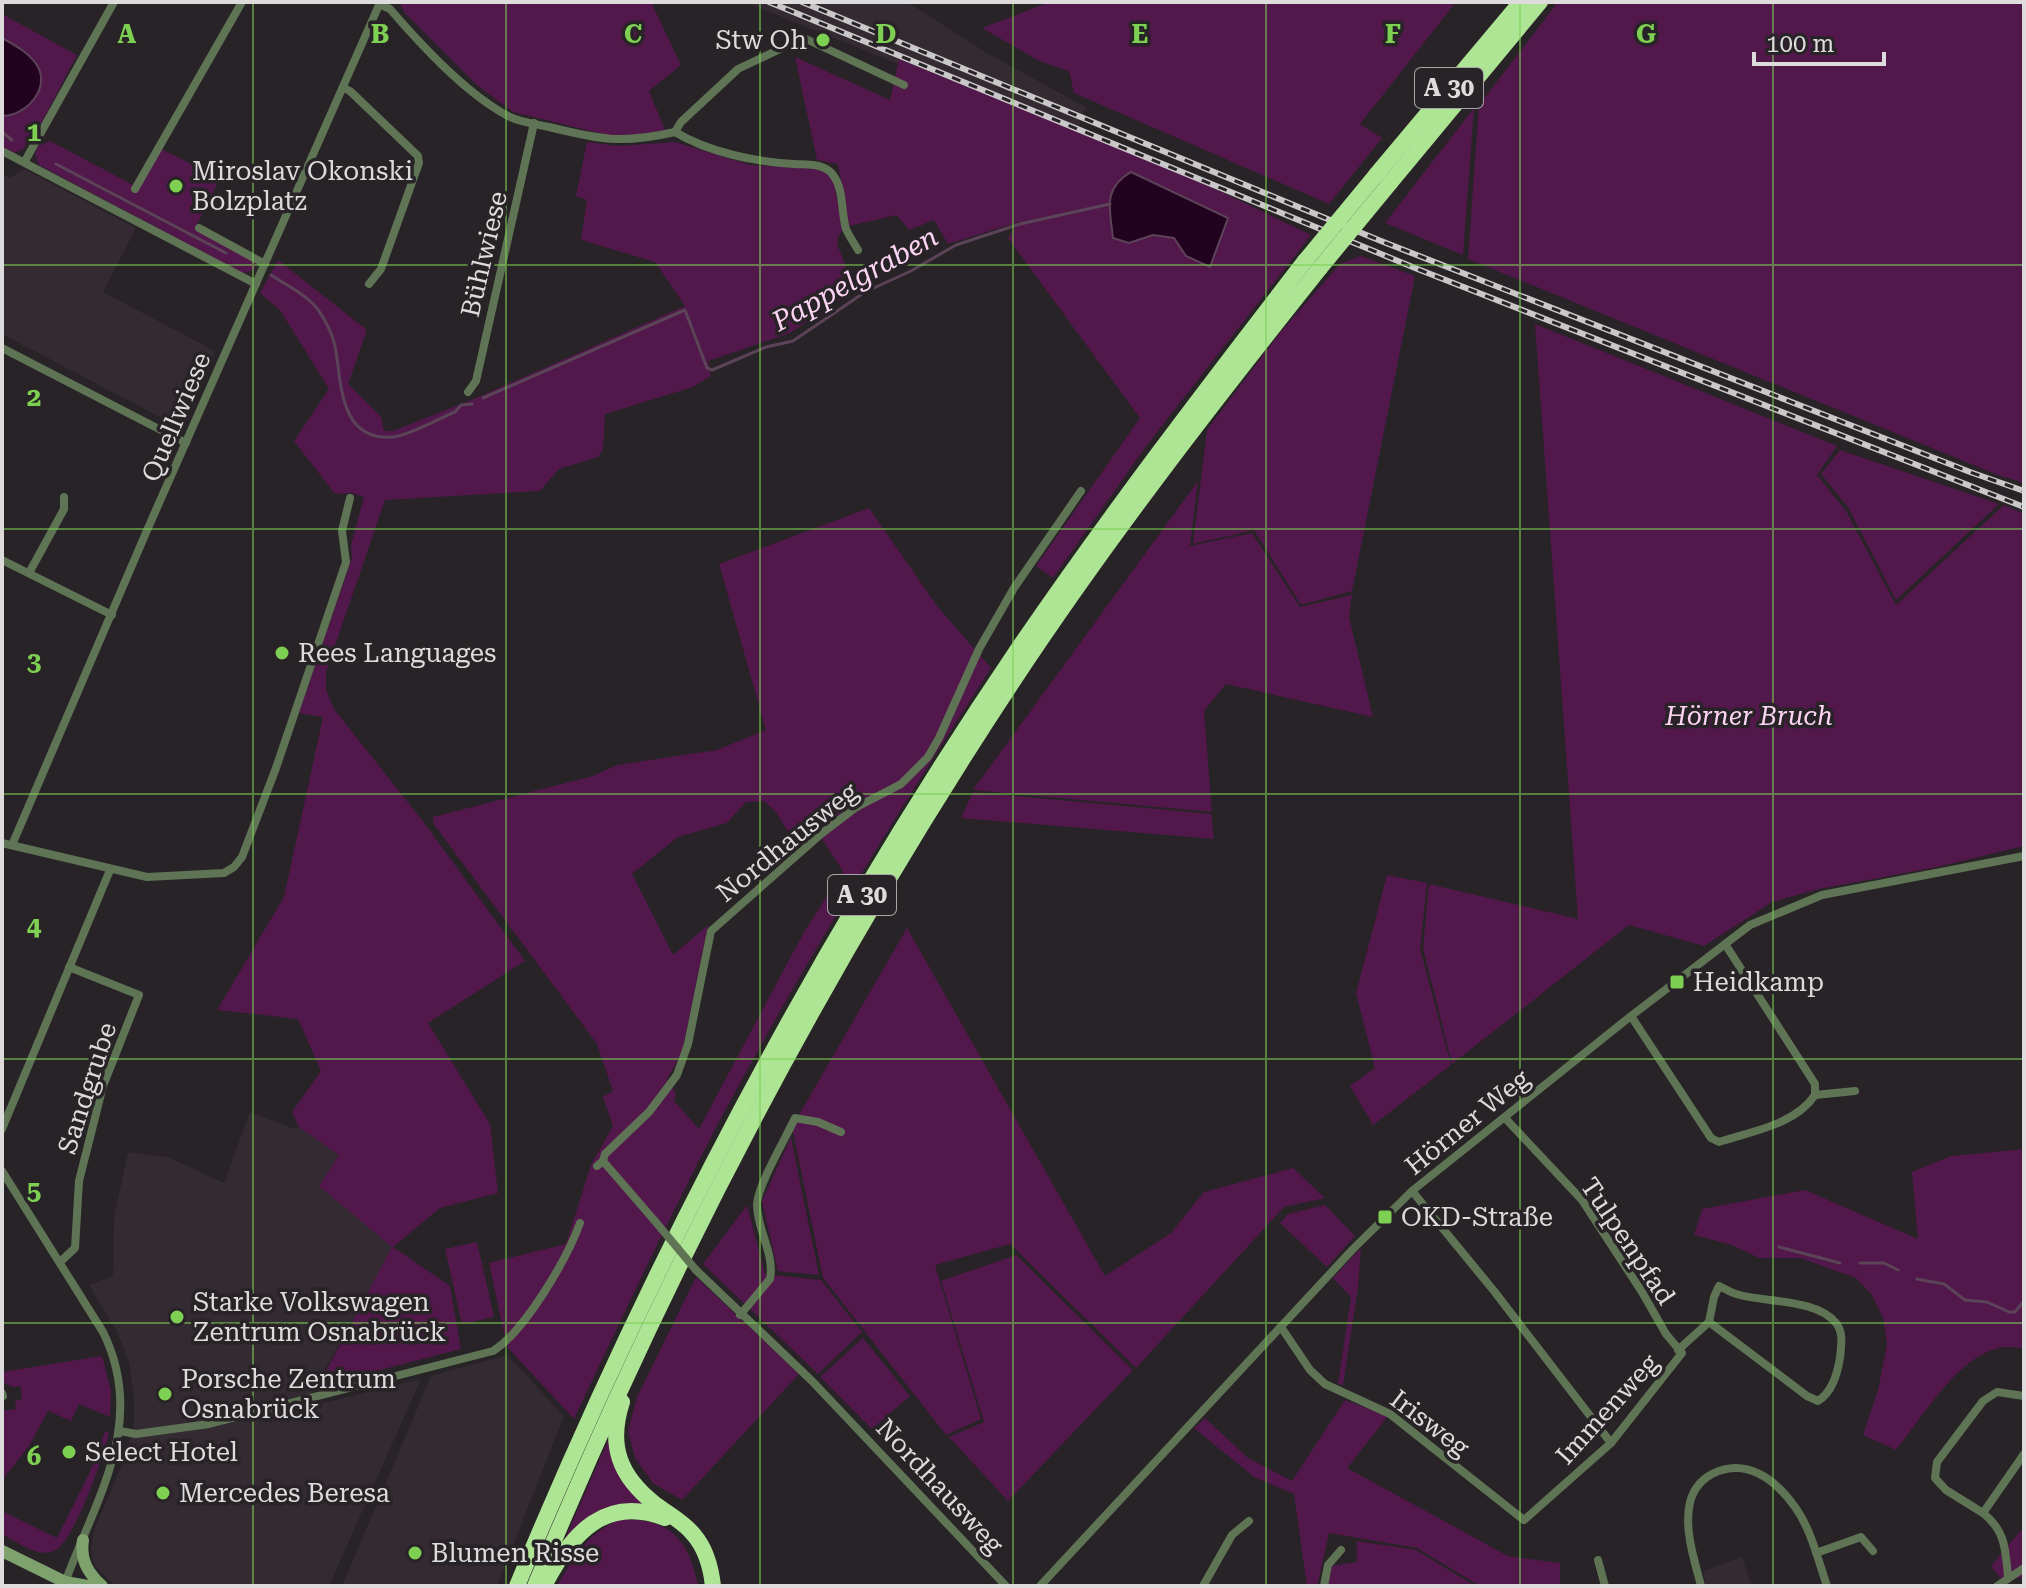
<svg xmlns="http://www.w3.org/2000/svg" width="2026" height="1588" font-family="'Roboto Serif',serif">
<rect width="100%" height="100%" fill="#282326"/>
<!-- built -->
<g fill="#342a32">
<polygon points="745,2 907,2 992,56 1086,107 1075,136"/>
<polygon points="24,169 136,228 103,292 215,351 185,419 173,424 2,334 2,174 10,178"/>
<polygon points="250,1112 292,1128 299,1127 339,1155 319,1186 393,1247 304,1408 421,1379 329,1586 116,1586 100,1572 93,1562 91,1547 94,1530 124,1460 134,1425 134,1397 129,1363 118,1333 89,1285 113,1276 114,1218 128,1152 168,1157 224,1183"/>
<polygon points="507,1355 564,1416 497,1586 342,1586 431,1376"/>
<polygon points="1742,1557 1751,1584 1706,1586 1703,1571"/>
</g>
<!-- green -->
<g fill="#52184b" fill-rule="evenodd">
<polygon points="399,2 651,2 681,65 649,91 665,130 642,135 611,136 513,112 478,86 405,13"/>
<polygon points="1050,2 1456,2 1360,124 1382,138 1329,204 1074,93 1069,71 1039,61 982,28"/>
<polygon points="1558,2 2024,2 2024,483 1998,475 1468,259 1479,105"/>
<path d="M2,14l75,41 -40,76 -2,-1 -13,20 -8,3 -12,-6v-31c23,0 48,-26 36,-49 -7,-14 -24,-22 -36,-29z"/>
<path d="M795,57l95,43 9,-41 289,117 123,59 -164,210 -94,133 -17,-12 104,-148 -132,-180 11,-16 -71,22 -14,-24 -25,10 -12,-15 -48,11 -11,-62 -21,-4zM1131,172l97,47 -42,37 -12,-18 -21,-3 -24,8 -16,-5 -3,-34z"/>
<polygon points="1474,108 1463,255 1385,223"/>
<polygon points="50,141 139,188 161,149 220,178 197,224 198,231 257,262 254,270 243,273 39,165 35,154 38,146"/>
<polygon points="587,142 618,146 675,142 750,165 817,169 829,174 834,183 843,229 838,237 837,244 855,290 790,333 708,361 711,376 693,387 605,414 603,449 598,457 559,469 540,491 385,500 326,672 326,690 334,709 425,824 525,961 428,1023 490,1124 498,1193 440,1208 393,1247 450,1286 461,1349 318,1386 392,1247 319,1186 339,1155 299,1127 292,1112 321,1071 298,1019 217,1010 284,897 323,717 299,713 352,558 351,545 364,497 352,493 335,494 294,441 329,389 280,310 260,293 278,260 367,330 348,384 381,417 384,431 393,431 476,398 685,306 655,262 581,240 587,200 576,196"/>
<polygon points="1361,256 1415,276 1352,591 1301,605 1254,530 1193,544 1207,430 1279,334 1340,264"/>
<polygon points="1535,324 1837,446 1817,475 1846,511 1896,605 2004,505 2024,514 2024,846 1937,867 1819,889 1772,902 1704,946 1629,925 1452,1064 1423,948 1429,884 1578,919"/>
<polygon points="1840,450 1999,504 1896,600 1848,507 1821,474"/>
<polygon points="1198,481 1190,546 1252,533 1300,607 1352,595 1349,617 1373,717 1226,684 1204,711 1212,812 973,790"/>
<path d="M869,508l68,98 54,62c-100,154 -197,311 -282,473 -47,91 -91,185 -135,278l-67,-72 -18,-84 77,-19 25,-79 22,-39 -10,-29 10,-6 -16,-47 -164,-221v-6l160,-41 24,-11 100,-15 49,-20 -47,-166zM764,801l11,10 23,36 28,-24 -4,16 21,32 -39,61 -105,197 -25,-28 2,-8 -9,-14 15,-27 26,-127 -35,30 -41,-81 46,-37 49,-14 19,-21z"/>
<polygon points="973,792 1211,814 1214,839 961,818"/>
<polygon points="1387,875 1427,883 1420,949 1451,1065 1373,1125 1350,1086 1375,1068 1356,993"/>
<polygon points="907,928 1105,1276 1171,1233 1204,1192 1293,1168 1325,1198 1284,1207 1136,1368 1010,1244 935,1265 981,1419 946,1435 823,1278 792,1127"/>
<polygon points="791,1137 819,1275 778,1271 762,1201"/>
<path d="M2024,1149v199c-8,0 -18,-2 -25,0 -42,9 -77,70 -103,102l-33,-15 15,-45 9,-46 -4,-26 -11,-23 -16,-17 -56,-20h-41l-27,-13 -38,-10 8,-26 103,-19 113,49 -6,-67 39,-16z"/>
<polygon points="747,1205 765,1274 821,1280 862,1332 818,1374 703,1264"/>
<polygon points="1325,1205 1355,1236 1327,1267 1280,1223 1288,1214"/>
<polygon points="477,1242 494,1317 462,1324 445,1249"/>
<polygon points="1361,1248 1358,1288 1343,1385 1338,1384 1351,1297 1333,1278"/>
<polygon points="1016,1255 1133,1370 1008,1501 949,1437 984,1422 941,1281"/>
<polygon points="696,1277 799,1374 682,1500 653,1483 635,1458 628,1431 637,1397"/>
<polygon points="863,1338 910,1396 872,1429 820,1377"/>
<polygon points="102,1356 111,1391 110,1417 79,1404 71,1421 48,1411 29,1446 2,1480 2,1411 16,1409 15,1401 22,1399 20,1386 12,1387 2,1381 2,1372"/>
<polygon points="1345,1400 1388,1416 1347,1468 1508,1556 1560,1563 1560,1586 1480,1586 1417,1548 1329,1533 1317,1586 1307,1586 1294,1494 1254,1477 1194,1428 1205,1418 1248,1458 1292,1481"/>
<path d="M105,1431l4,2c-5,22 -35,110 -55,118 -17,7 -37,-9 -52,-17v-23l55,27 32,-64z"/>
<polygon points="610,1436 654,1509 630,1506 561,1548"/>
<path d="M622,1519c49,0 67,21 76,67h-141c18,-30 31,-55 65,-67z"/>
<polygon points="2024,1527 2024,1578 2000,1578 1991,1566"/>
<polygon points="1357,1541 1416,1550 1475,1586 1326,1586 1331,1566 1357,1562"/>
</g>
<!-- water -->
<g fill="#23021f" stroke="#5b4358" stroke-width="2">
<path d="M2,38c13,7 29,16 36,29 12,23 -13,49 -36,49z"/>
<path d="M1131,172l97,46 -18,49 -24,-11 -12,-18 -21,-3 -24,8 -16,-5c-3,-29 -11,-49 18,-66z"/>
</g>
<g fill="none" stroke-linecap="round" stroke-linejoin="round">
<!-- stream -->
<g stroke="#5b4358" stroke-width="3">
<polyline points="2,132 12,140"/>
<polyline points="56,164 226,253"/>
<path d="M271,275c15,10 33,18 45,32 8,10 16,26 19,39 7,36 3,95 58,91 17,-2 45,-18 62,-25l6,-7 11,-1"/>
<polyline points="483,398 685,310 707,368 712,370 766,347 793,341 865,292 911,271 956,245 1020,224 1110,204"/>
<polyline points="1779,1247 1840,1263"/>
<polyline points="1860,1263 1884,1263 1898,1270"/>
<polyline points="1917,1279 1944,1284 1965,1300 1987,1302 2009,1312 2015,1312 2024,1301"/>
</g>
<!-- street -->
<g stroke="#5e7454" stroke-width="8">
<path d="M379,4l11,5c31,36 75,84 118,107 11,6 28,8 41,11 53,13 73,17 126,5 33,20 80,30 119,32 13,1 31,-1 39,11 11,14 8,37 13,54 3,7 8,14 12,21"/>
<polyline points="344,88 350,91 418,156 419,163 381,269 369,284"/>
<polyline points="675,132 681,122 738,69 797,41 806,39 904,85"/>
<polyline points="2,151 256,284"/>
<polyline points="25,161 114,2"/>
<polyline points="135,189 242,2"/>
<polyline points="199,228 265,264"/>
<polyline points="2,348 186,443"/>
<polyline points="468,392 476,381 534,123"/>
<polyline points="2,560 112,615"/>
<polyline points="29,573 64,509 64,497"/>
<polyline points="2,843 147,877 224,873 234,867 242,857 276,768 346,562 342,531 350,498"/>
<polyline points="12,845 148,528 379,5"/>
<polyline points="1725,944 1815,1084 1815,1095"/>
<path d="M1631,1016l80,122 8,4c33,-11 76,-17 96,-47l40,-4"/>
<polyline points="2,1129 110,870"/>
<polyline points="603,1161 654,1220"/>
<polyline points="597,1166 603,1161 605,1154 649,1112 677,1075 688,1044 711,931 821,834 855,808 901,784 928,757 939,738 979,649 1014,588 1081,491"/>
<path d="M2,1171l101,161c45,91 -8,168 -39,253"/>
<polyline points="1412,1191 1494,1291 1611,1443"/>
<polyline points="60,1262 75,1248 79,1181 103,1086 139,995 69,967"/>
<polyline points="696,1270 812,1381 1006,1586"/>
<path d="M740,1315l30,-36c5,-25 -13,-49 -13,-74 0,-19 29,-67 38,-87l23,4 23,10"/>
<polyline points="1281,1327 1310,1370 1325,1384 1390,1414 1524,1520 1611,1443 1682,1353 1666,1334 1642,1292 1582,1200 1505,1118"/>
<path d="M1678,1350l31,-28 5,-25 5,-11c6,3 11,6 17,8 28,9 80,4 100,29 8,10 5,23 4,35 -3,17 -8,34 -22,43l-11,-5 -98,-74"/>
<polyline points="2,1393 3,1396"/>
<path d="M120,1431l16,3 73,-10 284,-73c32,-20 74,-92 87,-128"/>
<polyline points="1983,1513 1946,1490 1935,1478 1937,1462 1983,1401 1997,1392 2024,1396"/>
<polyline points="1816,1553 1861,1537 1873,1551"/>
<polyline points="1598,1560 1605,1586"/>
<path d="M2008,1576c-3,-28 -2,-44 -25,-63l41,-59"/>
<polyline points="1040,1586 1353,1249 1412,1191 1631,1016 1750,925 1822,895 2024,856"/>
<polyline points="1203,1586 1232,1535 1249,1521"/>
<polyline points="1324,1586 1328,1565 1341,1550"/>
<path d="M1701,1586c-6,-24 -16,-53 -12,-78 2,-15 10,-27 23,-34 34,-17 63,5 83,33 16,22 23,53 32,79"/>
<polyline points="1997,1586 2024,1568"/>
</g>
<!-- secondary -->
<g stroke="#7ea26e" stroke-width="12">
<path d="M83,1540c-3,20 5,33 19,46"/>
<polyline points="2,1551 65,1582 88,1586"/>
</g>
<!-- highway -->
<g stroke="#ade594" stroke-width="16">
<polyline points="1376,175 1521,2"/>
<polyline points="1390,183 1540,2"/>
<path d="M622,1402c-14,43 -3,74 33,102 13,10 29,18 39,31 12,14 17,33 19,51"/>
<path d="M546,1582c26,-49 60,-87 119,-64"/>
<path d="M517,1586c136,-328 302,-643 501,-937 91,-133 188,-260 287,-388"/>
<path d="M535,1586c131,-317 291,-622 480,-908 94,-142 199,-277 305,-410"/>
</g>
<!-- rail casing -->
<g stroke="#cac7c9" stroke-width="6">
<g id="rail">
<polyline points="769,2 1415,268 2024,507"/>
<polyline points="802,2 1381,241 1970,472 2024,491"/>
</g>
</g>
<!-- rail -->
<use href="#rail" stroke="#282326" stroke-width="3" stroke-dasharray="9" stroke-linecap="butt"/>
<!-- street-bridge -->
<polyline stroke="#5e7454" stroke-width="8" points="654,1220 696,1270"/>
<!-- highway-bridge -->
<g stroke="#ade594" stroke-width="16">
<polyline points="1305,261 1376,175"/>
<polyline points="1320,268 1390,183"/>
</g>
</g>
<!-- grid -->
<path fill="none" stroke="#7ed053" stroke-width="2" stroke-opacity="0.55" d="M253,2v1584M506,2v1584M760,2v1584M1013,2v1584M1266,2v1584M1520,2v1584M1773,2v1584M2,265h2022M2,529h2022M2,794h2022M2,1059h2022M2,1323h2022"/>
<!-- markers -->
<g fill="#7ed053" stroke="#282326" stroke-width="3">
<circle cx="823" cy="40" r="8"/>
<circle cx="176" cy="186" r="8"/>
<circle cx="282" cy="653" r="8"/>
<rect x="1669" y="974" width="16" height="16" rx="4"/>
<rect x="1377" y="1209" width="16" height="16" rx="4"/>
<circle cx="177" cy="1317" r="8"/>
<circle cx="165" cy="1394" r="8"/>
<circle cx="69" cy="1452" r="8"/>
<circle cx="163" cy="1493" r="8"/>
<circle cx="415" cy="1553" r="8"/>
</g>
<g text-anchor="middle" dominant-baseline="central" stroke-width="7" stroke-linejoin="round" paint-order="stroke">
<!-- shield labels -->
<g fill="#282326" stroke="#a7a4a6" stroke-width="2">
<rect x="1415" y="68" width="68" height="40" rx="6"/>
<rect x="828" y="875" width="68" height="40" rx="6"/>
</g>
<g font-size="24" font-weight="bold" fill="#dedbdd">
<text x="1449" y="88">A 30</text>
<text x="862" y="895">A 30</text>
</g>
<!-- poi labels -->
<g font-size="26" fill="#dedbdd" stroke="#282326" text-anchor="start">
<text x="807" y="40" text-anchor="end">Stw Oh</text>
<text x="192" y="171">Miroslav Okonski<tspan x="192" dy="30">Bolzplatz</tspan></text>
<text x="298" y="653">Rees Languages</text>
<text x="1693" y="982">Heidkamp</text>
<text x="1401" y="1217">OKD-Straße</text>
<text x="193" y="1302">Starke Volkswagen<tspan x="193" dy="30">Zentrum Osnabrück</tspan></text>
<text x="181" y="1379">Porsche Zentrum<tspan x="181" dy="30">Osnabrück</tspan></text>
<text x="85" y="1452">Select Hotel</text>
<text x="179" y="1493">Mercedes Beresa</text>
<text x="431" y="1553">Blumen Risse</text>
</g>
<!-- street labels -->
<g font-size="26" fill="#dedbdd" stroke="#282326">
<text transform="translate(484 254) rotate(-77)">Bühlwiese</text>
<text transform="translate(176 417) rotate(-67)">Quellwiese</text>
<text transform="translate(787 842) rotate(-39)">Nordhausweg</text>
<text transform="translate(87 1088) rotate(-72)">Sandgrube</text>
<text transform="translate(1467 1122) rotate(-39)">Hörner Weg</text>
<text transform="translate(1628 1241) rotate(56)">Tulpenpfad</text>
<text transform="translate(1607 1409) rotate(-48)">Immenweg</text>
<text transform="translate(1430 1423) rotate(37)">Irisweg</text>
<text transform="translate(940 1486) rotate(47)">Nordhausweg</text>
</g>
<!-- park labels -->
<g font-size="26" font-style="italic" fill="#fcd4f3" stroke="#282326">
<text x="1749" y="716">Hörner Bruch</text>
</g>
<!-- water labels -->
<g font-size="28" font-style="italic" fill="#fcd4f4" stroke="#282326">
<text transform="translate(855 279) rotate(-29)">Pappelgraben</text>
</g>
</g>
<g font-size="26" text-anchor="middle" font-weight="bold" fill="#7ed053" stroke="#282326" stroke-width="7" stroke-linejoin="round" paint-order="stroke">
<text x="127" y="43">A</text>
<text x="380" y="43">B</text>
<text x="633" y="43">C</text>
<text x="886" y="43">D</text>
<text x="1140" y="43">E</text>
<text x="1393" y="43">F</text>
<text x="1646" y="43">G</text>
<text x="34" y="141">1</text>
<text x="34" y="406">2</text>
<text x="34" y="671">3</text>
<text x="34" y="935">4</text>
<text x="34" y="1200">5</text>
<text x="34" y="1465">6</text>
</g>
<!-- border -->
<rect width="2026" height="1588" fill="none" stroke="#dedbdd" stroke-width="8"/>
<!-- scale -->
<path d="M1754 52v12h130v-12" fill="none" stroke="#dedbdd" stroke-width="4"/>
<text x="1766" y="52" font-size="24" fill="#dedbdd" stroke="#282326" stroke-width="6" paint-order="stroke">100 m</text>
</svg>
